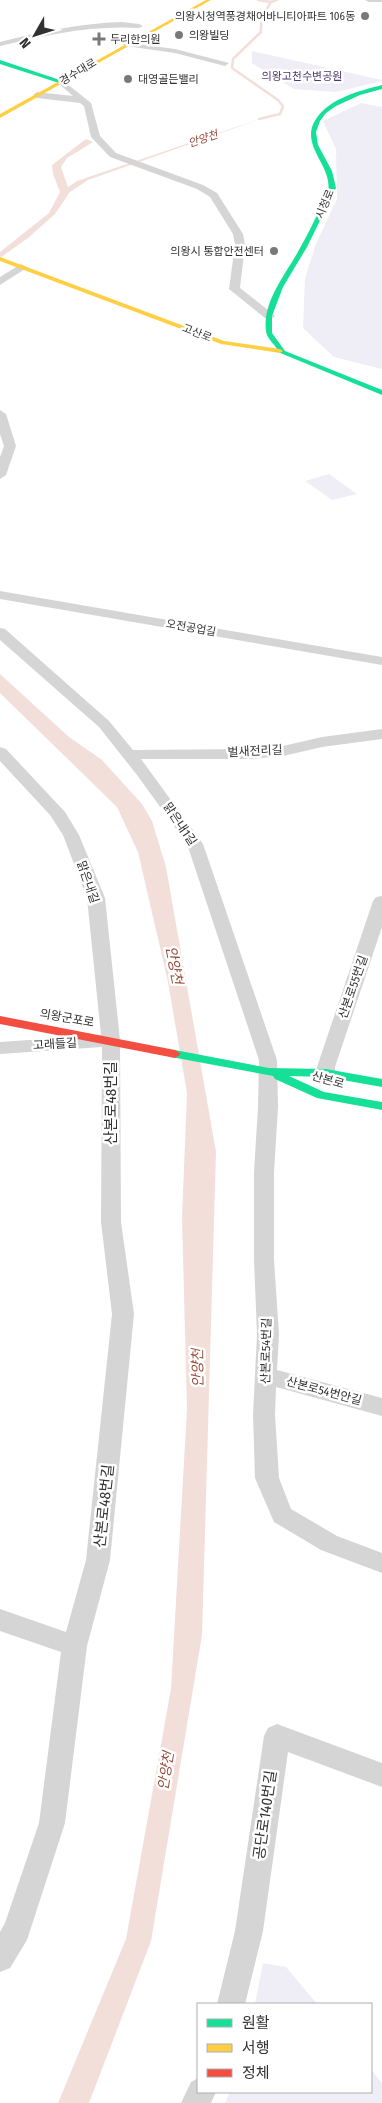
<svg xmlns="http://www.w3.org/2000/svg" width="382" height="2103" font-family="'Fira Sans Condensed','Noto Sans KR',sans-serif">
<rect width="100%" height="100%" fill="#fff"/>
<!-- green -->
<g fill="#efedf6">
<polygon points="252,51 382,80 382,81 336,92 294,89 252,63"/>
<polygon points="361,103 382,107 382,369 334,357 303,328 305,278 316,244 337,199 336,149 323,121"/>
<polygon points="329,474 357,494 332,500 305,481"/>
<polygon points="263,1963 286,1967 317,2004 255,2004"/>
<polygon points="371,2069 382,2083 382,2103 225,2103 230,2092 371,2092"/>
</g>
<!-- water -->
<g fill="#f3dfda">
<polygon points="263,118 88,180 70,192 55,214 28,238 0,258 0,252 49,213 60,192 53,174 52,165 86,139 93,142 67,158 61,167 68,187 77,181"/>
<polygon points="0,674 69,737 102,760 142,804 152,821 166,867 216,1152 202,1635 151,1941 89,2103 58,2103 126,1939 171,1689 187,1409 182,1218 187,1093 168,982 138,852 117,807 0,693"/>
</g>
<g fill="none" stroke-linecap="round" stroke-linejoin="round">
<!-- stream -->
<g stroke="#f3dfda" stroke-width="2.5">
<polyline points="258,0 271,2"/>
<path d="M259,119l21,-5 3,-8 -5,-6 -46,-32 1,-9 28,-27c-1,-12 4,-20 10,-30l6,-2"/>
</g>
<!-- street -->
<g fill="#d5d5d5" fill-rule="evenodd">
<polygon points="365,0 382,0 382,2 369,2"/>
<path d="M122,22l17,2 4,2 -4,2c-48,-3 -93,7 -139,18v-4c40,-10 80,-19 122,-20z"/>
<polygon points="123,42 175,49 229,63 225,66 175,53 126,46 122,44"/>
<polygon points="61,79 91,103 100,136 116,153 203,185 217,193 243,234 245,245 240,288 273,314 275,316 273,318 265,318 229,289 235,245 233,234 210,197 197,189 110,157 91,137 84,106 80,103 37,98 33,95 37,92 73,96 57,82"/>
<polygon points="21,264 26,267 25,269 0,285 0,277"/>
<polygon points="0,410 6,414 16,446 6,475 0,479 0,457 4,446 0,434"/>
<polygon points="0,591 382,657 382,665 0,599"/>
<polygon points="0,628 5,629 109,721 133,750 250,749 283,746 322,737 382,729 382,739 322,747 283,756 250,759 141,759 203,844 277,1060 278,1107 274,1172 274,1260 279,1334 277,1370 382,1398 382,1416 276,1387 275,1415 279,1478 291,1509 337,1536 382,1553 382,1573 321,1550 274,1522 255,1478 253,1415 257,1334 254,1260 254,1172 258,1107 259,1060 187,844 137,775 99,727 0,640"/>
<polygon points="0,747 6,749 65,812 79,835 105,898 120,1040 121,1222 134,1314 110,1560 87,1646 65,1823 27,1940 10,1968 0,1972 0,1932 5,1923 39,1823 61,1652 0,1631 0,1609 66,1632 86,1560 112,1314 101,1222 102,1047 0,1054 0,1042 101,1035 87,898 63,835 50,815 0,761"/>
<polygon points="382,896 382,927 335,1067 335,1073 333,1077 326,1079 319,1077 317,1073 317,1067 373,901 376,897"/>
<polygon points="277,1724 382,1763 382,1787 288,1752 263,1931 245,2004 217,2004 235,1931 264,1736 268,1728"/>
<polygon points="198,2078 198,2092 216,2092 211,2103 181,2103 191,2082"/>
</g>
<!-- fast -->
<g fill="#16e098" fill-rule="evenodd">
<polygon points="0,60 63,81 64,82 59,83 0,64"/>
<path d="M382,85v4l-22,6 -24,11 -10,7 -6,8 -4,11 2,13 14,26 4,17 -29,59 -24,40 -11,29v17l13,18 97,39v5l-104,-43v-2c-4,-6 -12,-13 -12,-19 -4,-30 21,-58 34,-83 10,-17 17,-34 26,-51 13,-28 -29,-50 -10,-78 14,-21 43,-28 66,-34z"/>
<polygon points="175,1050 269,1068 326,1069 382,1079 382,1087 326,1077 289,1076 324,1092 382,1102 382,1110 317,1098 275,1079 273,1076 171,1057 169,1054"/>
</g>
<!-- slow -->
<g fill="#ffcf43" fill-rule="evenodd">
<polygon points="206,0 211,0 0,118 0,114"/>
<polygon points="0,257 224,341 280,349 283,351 280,353 221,344 0,261"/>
</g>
<!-- jam -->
<polygon fill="#f24e42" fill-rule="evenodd" points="0,1016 175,1050 181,1054 175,1058 0,1024"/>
</g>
<!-- markers -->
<g fill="#797979" stroke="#fff" stroke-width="2">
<circle cx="365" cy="16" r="5"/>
<circle cx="179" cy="35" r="5"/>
<path d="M96.5 31.5h5v5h5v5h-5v5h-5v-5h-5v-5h5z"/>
<circle cx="128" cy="79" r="5"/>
<circle cx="274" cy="251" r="5"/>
</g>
<g text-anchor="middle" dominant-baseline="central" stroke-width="5" stroke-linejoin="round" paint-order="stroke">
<!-- far-poi labels -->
<g font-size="11" fill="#313131" stroke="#fff" text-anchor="start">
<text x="355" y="16" text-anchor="end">의왕시청역풍경채어바니티아파트 106동</text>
<text x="189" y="35">의왕빌딩</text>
<text x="110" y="39">두리한의원</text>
<text x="138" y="79">대영골든밸리</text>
<text x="264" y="251" text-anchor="end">의왕시 통합안전센터</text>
</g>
<!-- far-street labels -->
<g font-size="11" fill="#313131" stroke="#fff">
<text transform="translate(78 72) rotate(-31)">경수대로</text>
<text transform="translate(325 204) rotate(-68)">시청로</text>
<text transform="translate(197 333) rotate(21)">고산로</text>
<text transform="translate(191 628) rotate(10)">오전공업길</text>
</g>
<!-- far-park labels -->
<g font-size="11" fill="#4c3b6f" stroke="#fff">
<text x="302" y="76">의왕고천수변공원</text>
</g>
<!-- far-water labels -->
<g font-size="11" font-style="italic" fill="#984b3a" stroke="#fff">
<text transform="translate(203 139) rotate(-19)">안양천</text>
</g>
<!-- street labels -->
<g font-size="12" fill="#313131" stroke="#fff">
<text transform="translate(255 751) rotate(-3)">벌새전리길</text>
<text transform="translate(180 824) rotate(56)">맑은내1길</text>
<text transform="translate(88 882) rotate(71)">맑은내길</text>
<text transform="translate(353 987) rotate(-71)">산본로55번길</text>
<text transform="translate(67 1018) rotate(10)">의왕군포로</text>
<text transform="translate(55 1044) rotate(-4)">고래들길</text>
<text transform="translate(328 1080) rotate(16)">산본로</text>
<text transform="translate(266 1351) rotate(-89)">산본로54번길</text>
<text transform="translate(324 1391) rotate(15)">산본로54번안길</text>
</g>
<!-- water labels -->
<g font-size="14" font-style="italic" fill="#984b3a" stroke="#fff">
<text transform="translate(174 965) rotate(79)">안양천</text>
<text transform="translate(198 1368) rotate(-91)">안양천</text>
<text transform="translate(166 1771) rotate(-81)">안양천</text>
</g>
<!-- near-street labels -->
<g font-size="15" fill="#313131" stroke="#fff">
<text transform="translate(111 1103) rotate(-90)">산본로48번길</text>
<text transform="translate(104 1506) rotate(-84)">산본로48번길</text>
<text transform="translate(265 1815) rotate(-82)">공단로140번길</text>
</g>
</g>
<!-- legend -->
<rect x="197" y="2003" width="175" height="90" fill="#ffffff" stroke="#adadad"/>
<rect x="207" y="2019" width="25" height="8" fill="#16e098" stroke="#adadad"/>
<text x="242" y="2028" font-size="15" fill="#313131">원활</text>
<rect x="207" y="2044" width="25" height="8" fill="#ffcf43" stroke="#adadad"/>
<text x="242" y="2053" font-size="15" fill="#313131">서행</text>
<rect x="207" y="2069" width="25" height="8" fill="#f24e42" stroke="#adadad"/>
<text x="242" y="2078" font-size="15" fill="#313131">정체</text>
<!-- north arrow -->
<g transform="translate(35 35) rotate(231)" stroke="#ffffff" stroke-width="4" paint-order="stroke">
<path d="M0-4L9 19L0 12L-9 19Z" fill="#313131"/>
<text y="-8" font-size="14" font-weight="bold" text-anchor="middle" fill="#313131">N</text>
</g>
</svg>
